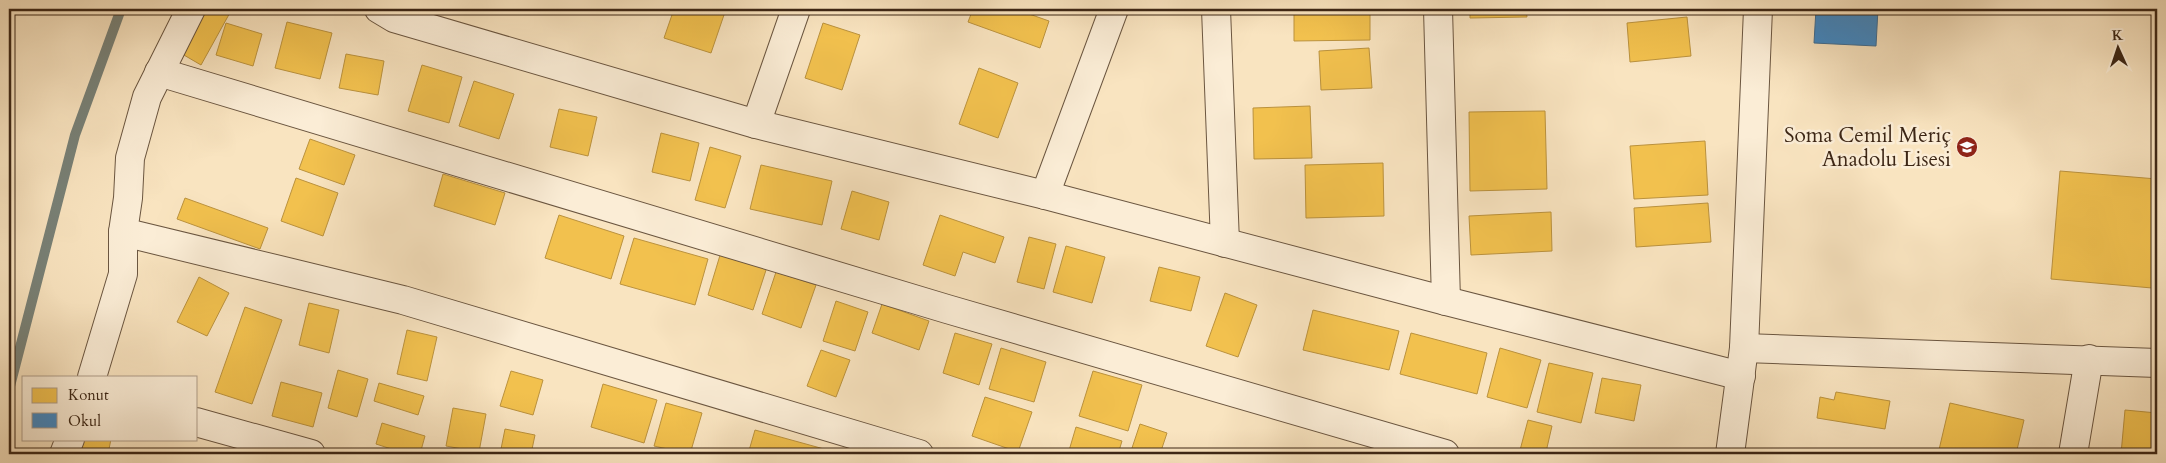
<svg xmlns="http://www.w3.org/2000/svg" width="2166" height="463" font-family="Cardo,serif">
<rect width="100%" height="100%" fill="#f9e4c0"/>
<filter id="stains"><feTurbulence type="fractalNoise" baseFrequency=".004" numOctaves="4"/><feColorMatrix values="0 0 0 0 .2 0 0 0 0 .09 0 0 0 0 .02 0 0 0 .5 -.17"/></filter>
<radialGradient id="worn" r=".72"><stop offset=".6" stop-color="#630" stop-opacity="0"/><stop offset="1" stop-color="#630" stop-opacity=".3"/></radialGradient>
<!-- homes -->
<g fill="#f2c14e" stroke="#bb923d">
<polygon points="200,9 232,9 201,65 177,51"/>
<polygon points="674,9 726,9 711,53 664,38"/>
<polygon points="973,9 1015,9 1049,21 1040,48 968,22"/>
<polygon points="1370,9 1370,40 1294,41 1294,10"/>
<polygon points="1470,9 1526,9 1527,17 1470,18"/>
<polygon points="1687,17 1691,56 1630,62 1627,23"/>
<polygon points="287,22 332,33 320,79 275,68"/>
<polygon points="226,23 262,34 253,66 216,55"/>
<polygon points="823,23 860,35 842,90 805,78"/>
<polygon points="1369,48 1372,88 1321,90 1319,51"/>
<polygon points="346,54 384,61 378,95 339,88"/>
<polygon points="422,65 462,77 449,123 408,111"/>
<polygon points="979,68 1018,83 998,138 959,124"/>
<polygon points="474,81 514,94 499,139 459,126"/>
<polygon points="1310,106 1312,158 1254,159 1253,108"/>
<polygon points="559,109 597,117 588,156 550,147"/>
<polygon points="1545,111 1547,189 1470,191 1469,112"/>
<polygon points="661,133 699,143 690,181 652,172"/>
<polygon points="310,139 355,155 344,185 299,169"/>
<polygon points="1705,141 1708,195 1634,199 1630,146"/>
<polygon points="710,147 741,156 725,208 695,200"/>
<polygon points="1383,163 1384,216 1306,218 1305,165"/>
<polygon points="761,165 832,181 822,225 750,209"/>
<polygon points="2060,171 2157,179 2157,229 2152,288 2051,279"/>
<polygon points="443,174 505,193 495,225 434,206"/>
<polygon points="296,178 338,193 323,236 281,221"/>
<polygon points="852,191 889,202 879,240 841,229"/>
<polygon points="185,198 268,228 260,249 177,219"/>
<polygon points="1708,203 1711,242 1636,247 1634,208"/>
<polygon points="1551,212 1552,251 1471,255 1469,216"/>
<polygon points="559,215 624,236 611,279 545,258"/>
<polygon points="940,215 1004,237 995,263 963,252 955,276 923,265"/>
<polygon points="1029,237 1056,244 1044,289 1017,282"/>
<polygon points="634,238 708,259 695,305 620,284"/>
<polygon points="1066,246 1105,257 1092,303 1053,292"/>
<polygon points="721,252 767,267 753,310 708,295"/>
<polygon points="1159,267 1200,277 1191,311 1150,301"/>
<polygon points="776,272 816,285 801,328 762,314"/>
<polygon points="199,277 229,293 207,336 177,322"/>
<polygon points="1225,293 1257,305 1238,357 1206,346"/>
<polygon points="836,301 868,312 855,351 823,341"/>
<polygon points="309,303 339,310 329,353 299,345"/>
<polygon points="882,304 929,321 919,350 872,333"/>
<polygon points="245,307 282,320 252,404 215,392"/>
<polygon points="1313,310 1399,331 1389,370 1303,350"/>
<polygon points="407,330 437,337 427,381 397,374"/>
<polygon points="955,333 992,344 979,385 943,373"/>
<polygon points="1411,333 1487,353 1477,394 1400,374"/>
<polygon points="1001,348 1046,362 1034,402 989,389"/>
<polygon points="1500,348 1541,360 1527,408 1487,397"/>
<polygon points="821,350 850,360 836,397 807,386"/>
<polygon points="1549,363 1593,373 1581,423 1537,412"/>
<polygon points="338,370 368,379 357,417 328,408"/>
<polygon points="511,371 543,380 533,415 500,406"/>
<polygon points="1093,371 1142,385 1128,431 1079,416"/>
<polygon points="1602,378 1641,385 1634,421 1595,413"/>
<polygon points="281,382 322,393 313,427 272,416"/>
<polygon points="379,383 424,396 418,415 374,401"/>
<polygon points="603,384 657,400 644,443 591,427"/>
<polygon points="1836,392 1890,401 1885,429 1817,418 1820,397 1834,400"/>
<polygon points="985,397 1032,412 1018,452 972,436"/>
<polygon points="666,403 702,413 690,454 654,446"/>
<polygon points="1950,403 2024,420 2016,454 1938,454"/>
<polygon points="453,408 486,414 479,452 446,446"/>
<polygon points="2125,410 2157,413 2157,454 2121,454"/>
<polygon points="1528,420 1552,426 1546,452 1554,454 1519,454"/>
<polygon points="382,423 425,436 420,454 407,454 376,444"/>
<polygon points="1140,424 1167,433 1160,454 1130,454"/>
<polygon points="1076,427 1122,441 1118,454 1068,454"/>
<polygon points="505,429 535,435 531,454 500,454"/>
<polygon points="755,430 824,449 823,454 748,454"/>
<polygon points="80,439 111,439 108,454 76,454"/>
</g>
<!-- schools -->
<polygon fill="#3f88c5" stroke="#3e6b90" points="1816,9 1878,9 1876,46 1814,43"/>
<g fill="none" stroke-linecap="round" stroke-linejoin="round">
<!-- stream -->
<polyline stroke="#788177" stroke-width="10" points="9,390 75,135 121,9"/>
<!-- minor casing -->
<g stroke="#6b5640" stroke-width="30">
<g id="minor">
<polyline points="379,9 394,18 756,124 1045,195 1446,301 1741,376"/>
<polyline points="1216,9 1225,243"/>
<polyline points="1438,9 1446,301"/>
<polyline points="159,72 947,309 1445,454"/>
<polyline points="756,124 796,9"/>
<polyline points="1045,195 1114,9"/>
<polyline points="123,232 403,300 919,454"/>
<polyline points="1744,348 2157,363"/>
<polyline points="92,377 123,274 123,232 128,198 130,158 147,97 191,9"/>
<polyline points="196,422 311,454"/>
<polyline points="64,454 70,439"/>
<polyline points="1730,454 1744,348 1758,9"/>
<polyline points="2073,454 2089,359"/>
</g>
</g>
<!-- minor -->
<use href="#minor" stroke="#fbedd6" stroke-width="28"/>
</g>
<!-- icons -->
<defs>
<g id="school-disc" transform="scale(1.125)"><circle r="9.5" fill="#8f2418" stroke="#fbedd6"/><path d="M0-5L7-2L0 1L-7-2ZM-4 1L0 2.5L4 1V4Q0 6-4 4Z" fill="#fff"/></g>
</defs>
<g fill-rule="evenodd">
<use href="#school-disc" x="1967" y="147"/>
</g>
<g text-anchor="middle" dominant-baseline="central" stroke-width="5" stroke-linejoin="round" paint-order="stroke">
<!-- poi labels -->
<g font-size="21" fill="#3c2615" stroke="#fbedd6" text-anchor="end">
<text x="1951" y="135">Soma Cemil Meriç<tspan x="1951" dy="24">Anadolu Lisesi</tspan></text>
</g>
</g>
<!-- margin -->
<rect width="2166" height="463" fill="none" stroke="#f9e4c0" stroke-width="30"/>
<rect x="10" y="10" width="2146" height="443" fill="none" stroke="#3c2615" stroke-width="2.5"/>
<rect x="15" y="15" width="2136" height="433" fill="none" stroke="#3c2615"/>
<!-- legend -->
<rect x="22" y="376" width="175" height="65" fill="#fbedd6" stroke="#af9d89"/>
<rect x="32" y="388" width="25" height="15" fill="#f2c14e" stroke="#af9d89"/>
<text x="68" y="400" font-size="15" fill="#3c2615">Konut</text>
<rect x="32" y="413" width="25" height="15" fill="#3f88c5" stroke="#af9d89"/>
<text x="68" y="426" font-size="15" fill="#3c2615">Okul</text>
<!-- north arrow -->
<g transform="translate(2118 48) rotate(357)" stroke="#fbedd6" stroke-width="4" paint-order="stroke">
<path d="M0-4L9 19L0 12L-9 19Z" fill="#3c2615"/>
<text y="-8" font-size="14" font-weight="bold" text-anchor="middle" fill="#3c2615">K</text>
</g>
<rect width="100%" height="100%" filter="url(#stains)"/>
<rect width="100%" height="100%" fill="url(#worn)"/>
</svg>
